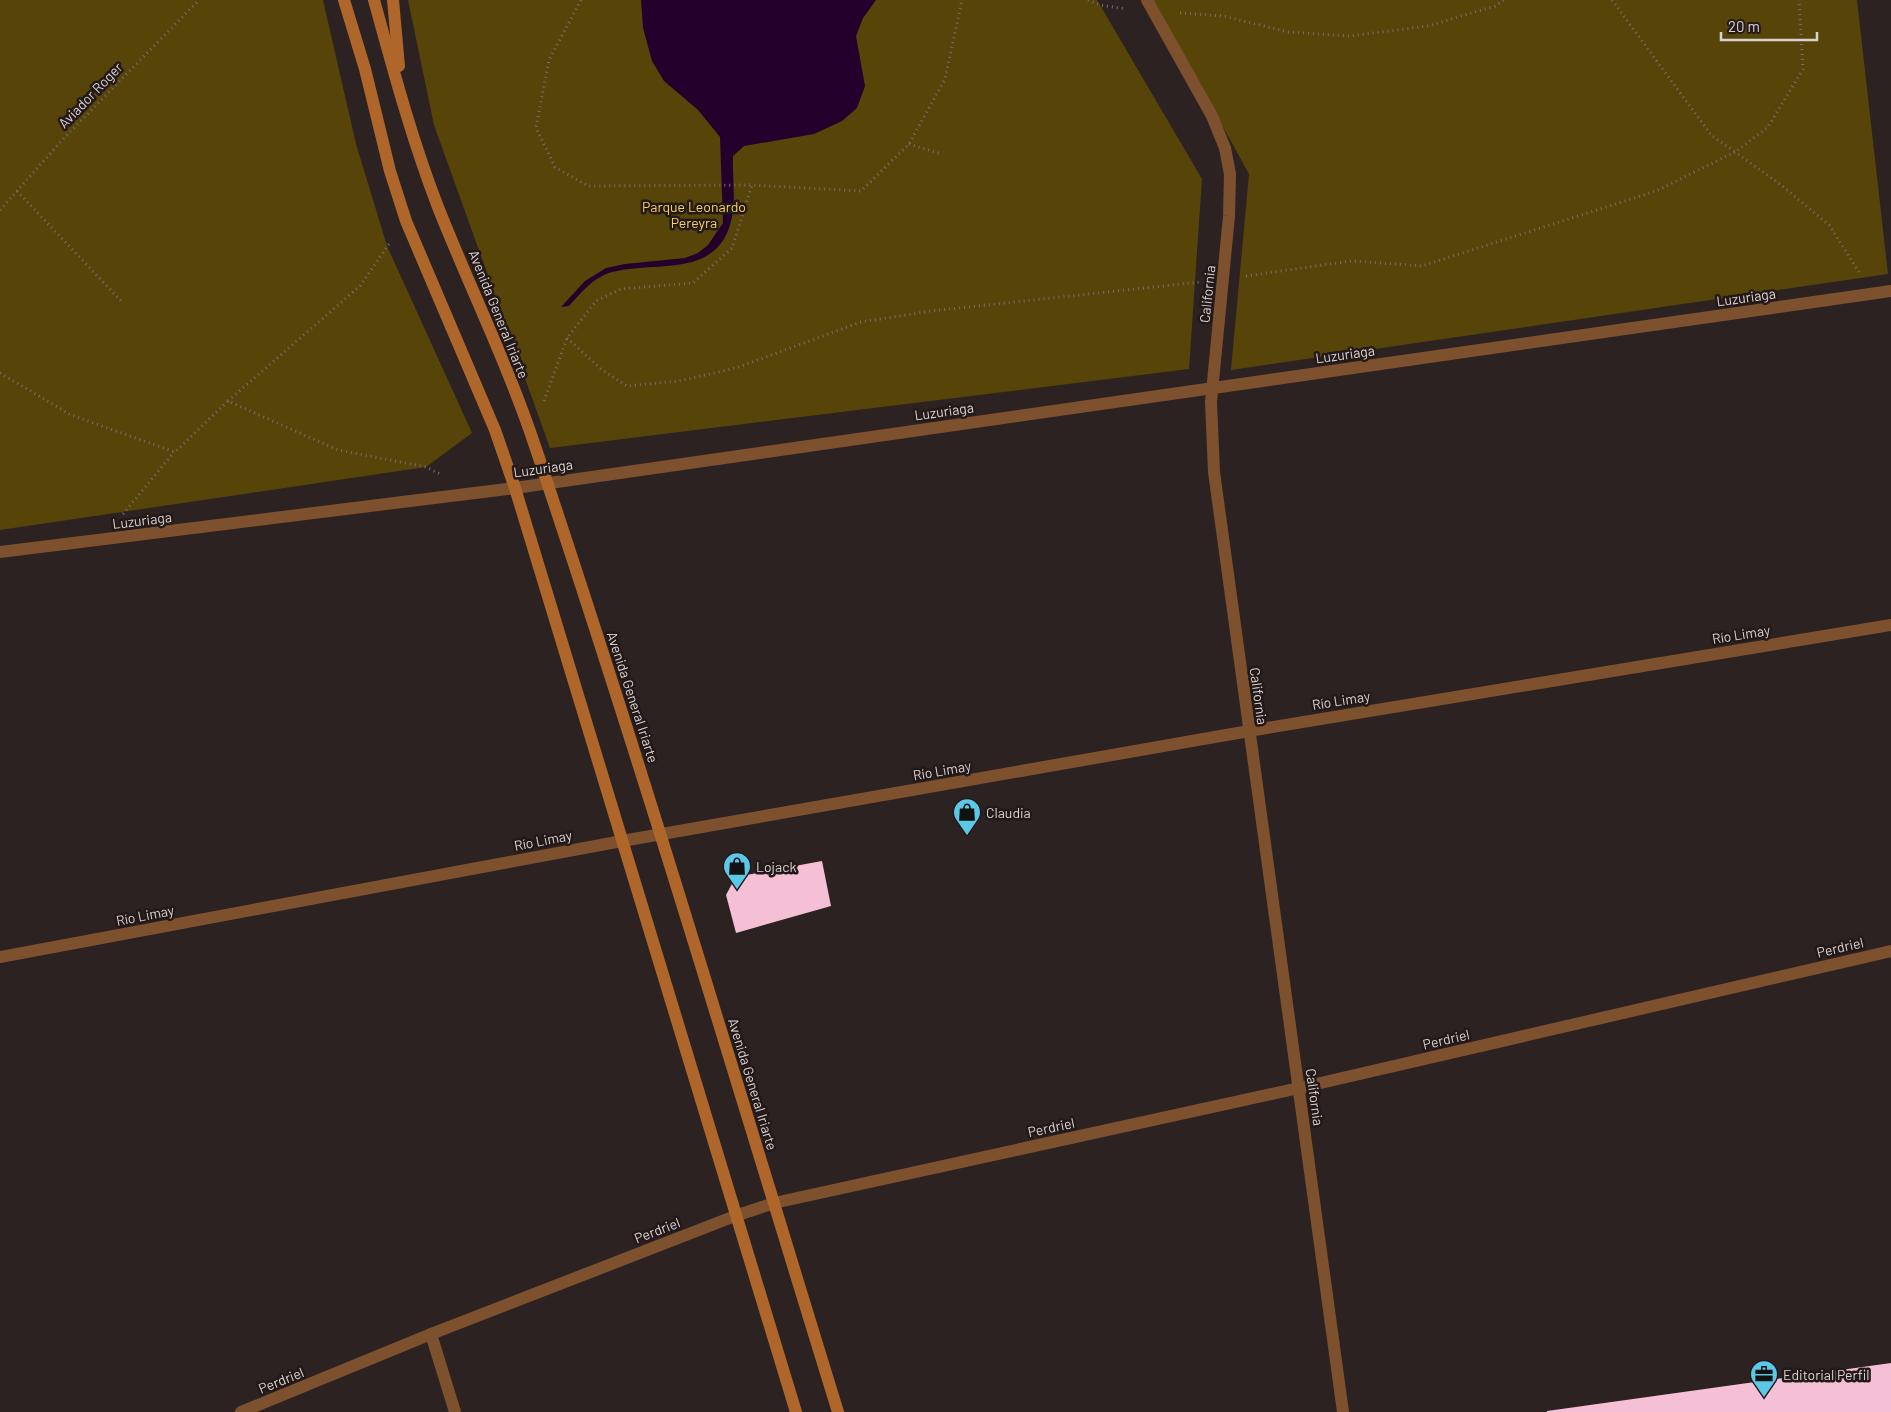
<svg xmlns="http://www.w3.org/2000/svg" width="1891" height="1412" font-family="Barlow,sans-serif">
<rect width="100%" height="100%" fill="#2d2222"/>
<!-- green -->
<g fill="#574408">
<polygon points="0,0 323,0 356,144 387,246 472,433 426,467 0,530"/>
<polygon points="408,0 1097,0 1202,179 1189,369 550,448 434,125"/>
<polygon points="1153,0 1857,0 1888,274 1231,370 1249,174"/>
</g>
<!-- water -->
<path fill="#23002c" d="M641,0h235l-13,18 -7,18 9,50 -8,22 -15,13 -28,13 -70,12 -11,10c-1,22 4,46 -3,69 -17,56 -82,34 -124,49 -16,7 -26,20 -37,32l-8,1 24,-26 21,-13 19,-4 60,-6 13,-5 10,-8 15,-22 -3,-86 -22,-27 -34,-29 -12,-20 -9,-33z"/>
<!-- building -->
<g fill="#f5bfd6">
<polygon points="822,861 831,906 736,933 726,895 734,880 741,876"/>
<polygon points="1891,1363 1891,1412 1547,1412 1547,1411"/>
</g>
<g fill="none" stroke-linecap="round" stroke-linejoin="round">
<!-- path -->
<g stroke="#776e6e" stroke-width="3" stroke-dasharray="1 4" stroke-linecap="butt">
<polyline points="581,0 549,60 536,128 555,167 588,186 752,185 861,191 909,144 945,79 962,0"/>
<polyline points="1088,0 1100,5 1126,9"/>
<polyline points="1612,0 1711,135 1735,152 1768,127 1803,69 1799,0"/>
<polyline points="1180,13 1223,16 1288,32 1350,36 1428,26 1495,6 1504,0"/>
<polyline points="909,144 942,154"/>
<polyline points="17,191 123,303"/>
<polyline points="0,210 65,137 199,0"/>
<polyline points="1246,276 1351,261 1422,266 1656,191 1735,152 1781,185 1829,225 1859,272"/>
<polyline points="567,338 601,369 627,386 679,381 736,368 861,322 931,311 1200,282"/>
<polyline points="0,373 71,415 175,452 228,401 338,450 426,467 440,474"/>
<polyline points="228,401 360,286 391,241"/>
<polyline points="544,401 567,338 596,301 621,289 693,283 732,248 752,185"/>
<polyline points="123,514 174,452"/>
</g>
<!-- street -->
<g stroke="#7d502e" stroke-width="12">
<polyline points="1147,0 1212,116 1225,148 1230,174 1229,216 1211,402 1214,472 1343,1412"/>
<polyline points="0,552 515,488 1891,291"/>
<polyline points="0,957 622,841 1249,731 1891,625"/>
<polyline points="431,1334 455,1412"/>
<polyline points="241,1412 431,1334 735,1216 774,1203 1299,1088 1891,951"/>
</g>
<!-- secondary -->
<g stroke="#ae662a" stroke-width="12">
<polyline points="344,0 365,69 390,171 406,221 495,430 515,488 796,1412"/>
<path d="M374,0c19,69 38,140 64,207 32,81 71,160 98,242 107,319 203,642 302,963"/>
<polyline points="393,0 399,66"/>
</g>
</g>
<!-- icons -->
<defs>
<g id="shop-pin" transform="scale(1.4375)"><path d="M0 17L-7.5 6A9.5 9.5 0 1 1 7.5 6Z" fill="#5bc8e7" stroke="#231918"/><path d="M-5-2.5h2.3a2.7 3.5 0 0 1 5.4 0H5L5.5 6h-11ZM-1.5-2.5h3a1.5 2.3 0 0 0-3 0Z" fill="#111"/></g>
<g id="office-pin" transform="scale(1.4375)"><path d="M0 17L-7.5 6A9.5 9.5 0 1 1 7.5 6Z" fill="#5bc8e7" stroke="#231918"/><path d="M-6-3h4V-5.5h4V-3h4V5H-6ZM-1-4.5V-3h2v-1.5ZM-6 0V1H6V0Z" fill="#111"/></g>
</defs>
<g fill-rule="evenodd">
<use href="#shop-pin" x="967" y="812"/>
<use href="#shop-pin" x="737" y="866"/>
<use href="#office-pin" x="1764" y="1374"/>
</g>
<g text-anchor="middle" dominant-baseline="central" stroke-width="5" stroke-linejoin="round" paint-order="stroke">
<!-- street labels -->
<g font-size="14" fill="#dad2d2" stroke="#231918">
<text transform="translate(90 95) rotate(-46)">Aviador Roger</text>
<text transform="translate(1207 294) rotate(-84)">California</text>
<text transform="translate(1746 297) rotate(-8)">Luzuriaga</text>
<text transform="translate(499 314) rotate(68)">Avenida General Iriarte</text>
<text transform="translate(1345 354) rotate(-8)">Luzuriaga</text>
<text transform="translate(944 411) rotate(-8)">Luzuriaga</text>
<text transform="translate(543 468) rotate(-8)">Luzuriaga</text>
<text transform="translate(142 520) rotate(-7)">Luzuriaga</text>
<text transform="translate(1741 634) rotate(-9)">Río Limay</text>
<text transform="translate(1259 696) rotate(82)">California</text>
<text transform="translate(633 697) rotate(72)">Avenida General Iriarte</text>
<text transform="translate(1341 700) rotate(-9)">Río Limay</text>
<text transform="translate(942 770) rotate(-10)">Río Limay</text>
<text transform="translate(543 840) rotate(-11)">Río Limay</text>
<text transform="translate(145 915) rotate(-11)">Río Limay</text>
<text transform="translate(1840 947) rotate(-13)">Perdriel</text>
<text transform="translate(1446 1039) rotate(-13)">Perdriel</text>
<text transform="translate(753 1084) rotate(73)">Avenida General Iriarte</text>
<text transform="translate(1315 1097) rotate(82)">California</text>
<text transform="translate(1051 1127) rotate(-12)">Perdriel</text>
<text transform="translate(657 1230) rotate(-21)">Perdriel</text>
<text transform="translate(281 1380) rotate(-22)">Perdriel</text>
</g>
<!-- park labels -->
<g font-size="14" fill="#fbd15a" stroke="#231918">
<text x="694" y="206">Parque Leonardo<tspan x="694" dy="16">Pereyra</tspan></text>
</g>
<!-- poi labels -->
<g font-size="14" fill="#dad2d2" stroke="#231918" text-anchor="start">
<text x="986" y="812">Claudia</text>
<text x="756" y="866">Lojack</text>
<text x="1783" y="1374">Editorial Perfil</text>
</g>
</g>
<!-- scale -->
<path d="M1721 32v8h96v-8" fill="none" stroke="#dad2d2" stroke-width="2.5"/>
<text x="1728" y="32" font-size="15" fill="#dad2d2" stroke="#231918" stroke-width="4" paint-order="stroke">20 m</text>
</svg>
